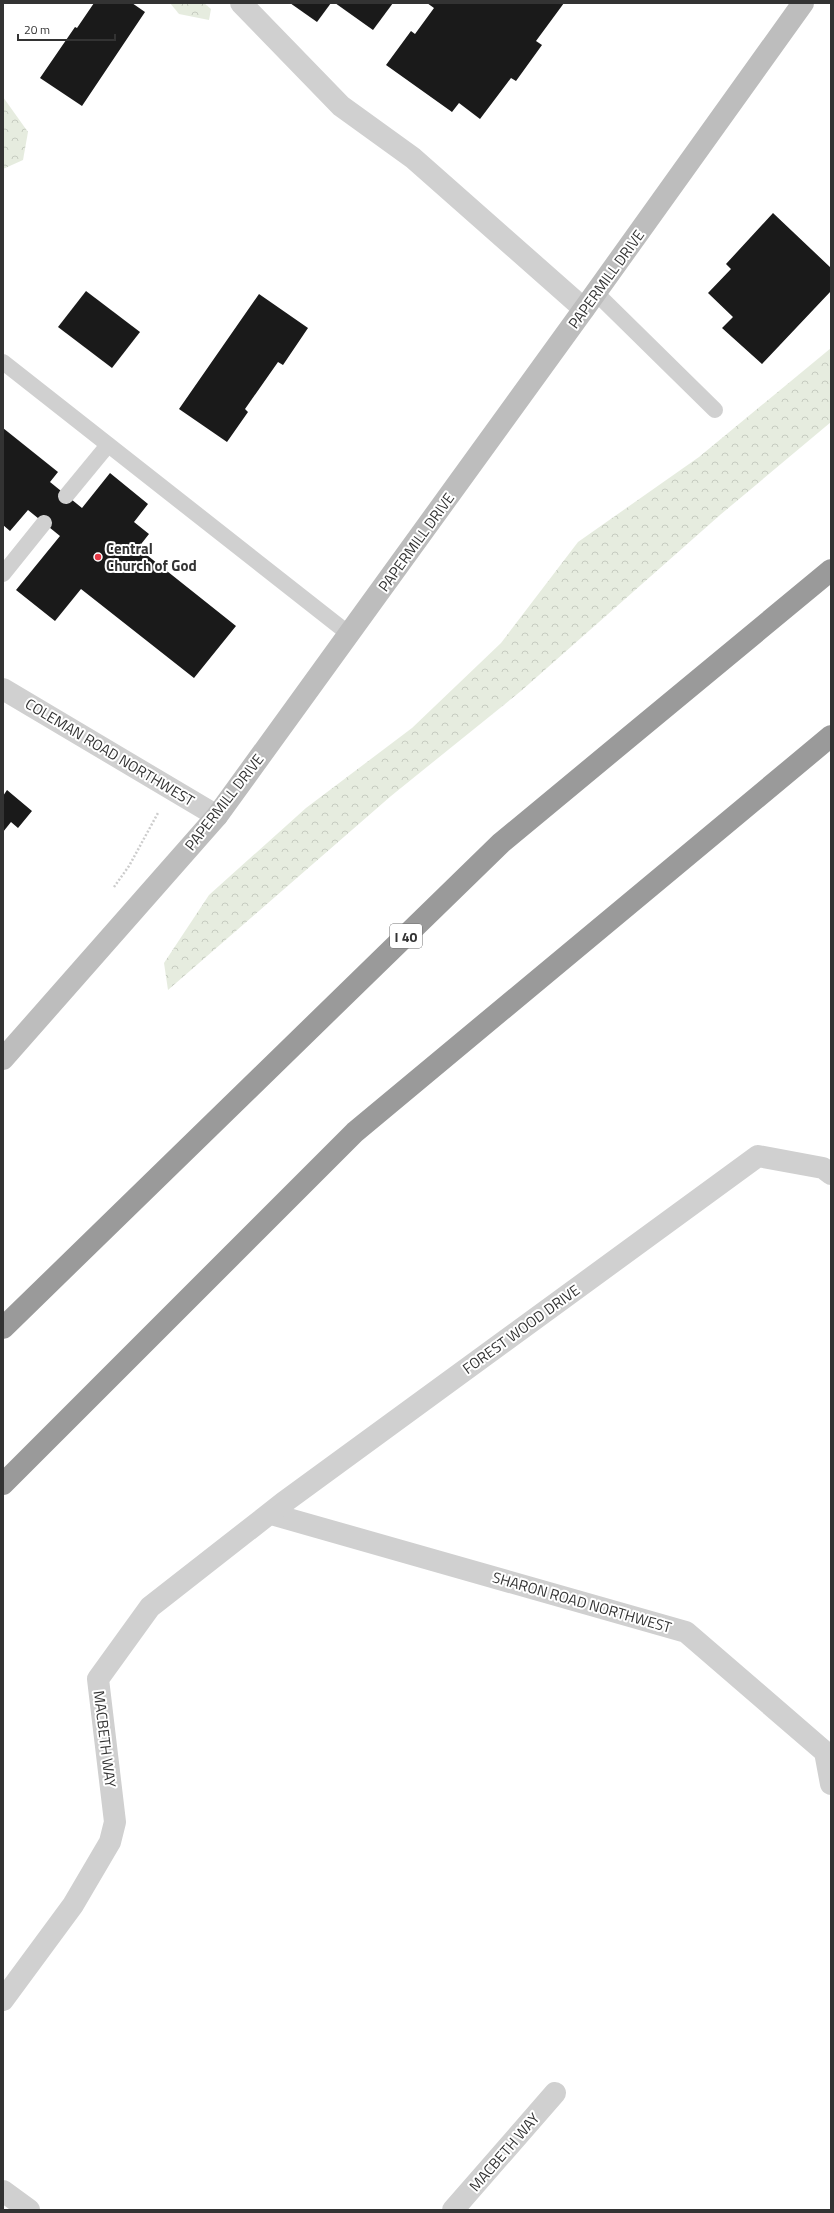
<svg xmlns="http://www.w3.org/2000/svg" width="834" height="2213" font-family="'Titillium Web',sans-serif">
<defs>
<pattern id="forest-crowns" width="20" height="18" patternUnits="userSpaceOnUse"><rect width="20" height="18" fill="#e6ecdf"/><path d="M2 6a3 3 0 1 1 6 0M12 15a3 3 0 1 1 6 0" fill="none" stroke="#c6cbc0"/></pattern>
</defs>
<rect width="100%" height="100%" fill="#fff"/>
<!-- forest -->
<g fill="url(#forest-crowns)">
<polygon points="170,3 204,3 211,9 209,20 179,14"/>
<polygon points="3,97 28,132 23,160 3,169"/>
<polygon points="831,348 831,422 720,515 521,691 391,796 168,990 164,963 209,895 306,808 412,728 501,643 578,542 699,457"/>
</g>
<!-- building -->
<g fill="#1a1a1a">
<polygon points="94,3 132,3 145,12 82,106 40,78 75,27 77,28"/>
<polygon points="290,3 331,3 317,22"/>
<polygon points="335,3 393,3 373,30"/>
<polygon points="427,3 564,3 536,41 542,45 516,81 511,78 480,119 459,103 452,112 386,65 411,31 415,34 434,8"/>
<polygon points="773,213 831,268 831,291 762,364 722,328 733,317 708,293 731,269 726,264"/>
<polygon points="86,291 140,332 112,368 58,327"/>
<polygon points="259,294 308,328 283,365 278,362 245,409 248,412 227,442 179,409"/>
<polygon points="3,428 58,472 50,482 82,508 110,473 148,504 134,522 149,534 138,548 236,626 194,678 81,589 55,621 16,590 60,536 28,510 10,531 3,525"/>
<polygon points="7,790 32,811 18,828 11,822 3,832 3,796"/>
</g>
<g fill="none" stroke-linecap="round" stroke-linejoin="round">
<!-- path -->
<polyline stroke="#cdcdcd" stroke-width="2.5" stroke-dasharray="2 2" stroke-linecap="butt" points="114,887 129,866 158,813"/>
<!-- service -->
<g stroke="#d0d0d0" stroke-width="16">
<polyline points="596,293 715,410"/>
<polyline points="3,362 349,634"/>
<polyline points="66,496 108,445"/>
<polyline points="3,574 44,523"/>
</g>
<!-- minor -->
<g stroke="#d0d0d0" stroke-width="22">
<polyline points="241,3 341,106 413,158 584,309"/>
<polyline points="271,1514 686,1632 825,1752 831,1784"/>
<polyline points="3,2000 73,1905 110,1842 115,1822 98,1679 150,1607 283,1503 758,1156 823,1168 831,1174"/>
<polyline points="3,2191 29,2210"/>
<polyline points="453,2210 555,2093"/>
</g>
<!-- tertiary -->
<polyline stroke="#d0d0d0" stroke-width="22" points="3,689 217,816"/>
<!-- secondary -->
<polyline stroke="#bdbdbd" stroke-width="22" points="3,1059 217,816 584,309 803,3"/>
<!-- motorway -->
<g stroke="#9a9a9a" stroke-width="22">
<polyline points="3,1328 501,843 831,570"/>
<polyline points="3,1484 355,1132 831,736"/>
</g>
</g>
<!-- markers -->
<circle fill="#e63946" stroke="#fff" stroke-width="1.5" cx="98" cy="557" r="4"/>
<g text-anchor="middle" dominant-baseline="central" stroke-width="4" stroke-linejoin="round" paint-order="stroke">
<!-- shield labels -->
<rect fill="#fff" stroke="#707070" stroke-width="1" x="390" y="924" width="32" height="24" rx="3"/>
<g font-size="14" font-weight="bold" fill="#333">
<text x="406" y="936">I 40</text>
</g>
<!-- street labels -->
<g font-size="15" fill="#333" stroke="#fff">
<text transform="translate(606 279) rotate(-54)">PAPERMILL DRIVE</text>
<text transform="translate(416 542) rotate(-54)">PAPERMILL DRIVE</text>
<text transform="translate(110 752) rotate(31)">COLEMAN ROAD NORTHWEST</text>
<text transform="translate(224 802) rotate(-52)">PAPERMILL DRIVE</text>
<text transform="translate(521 1329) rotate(-36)">FOREST WOOD DRIVE</text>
<text transform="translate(582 1602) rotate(16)">SHARON ROAD NORTHWEST</text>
<text transform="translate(105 1739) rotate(83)">MACBETH WAY</text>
<text transform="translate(504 2152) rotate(-49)">MACBETH WAY</text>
</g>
<!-- poi labels -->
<g font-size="15" font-weight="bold" fill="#333" stroke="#fff" text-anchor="start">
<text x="106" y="548">Central<tspan x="106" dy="17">Church of God</tspan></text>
</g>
</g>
<!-- border -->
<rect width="834" height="2213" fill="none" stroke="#333333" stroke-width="8"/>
<!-- scale -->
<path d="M18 34v6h97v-6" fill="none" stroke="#333333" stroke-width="2"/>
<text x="24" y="34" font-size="12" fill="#333333" stroke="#ffffff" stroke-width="3" paint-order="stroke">20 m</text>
</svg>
